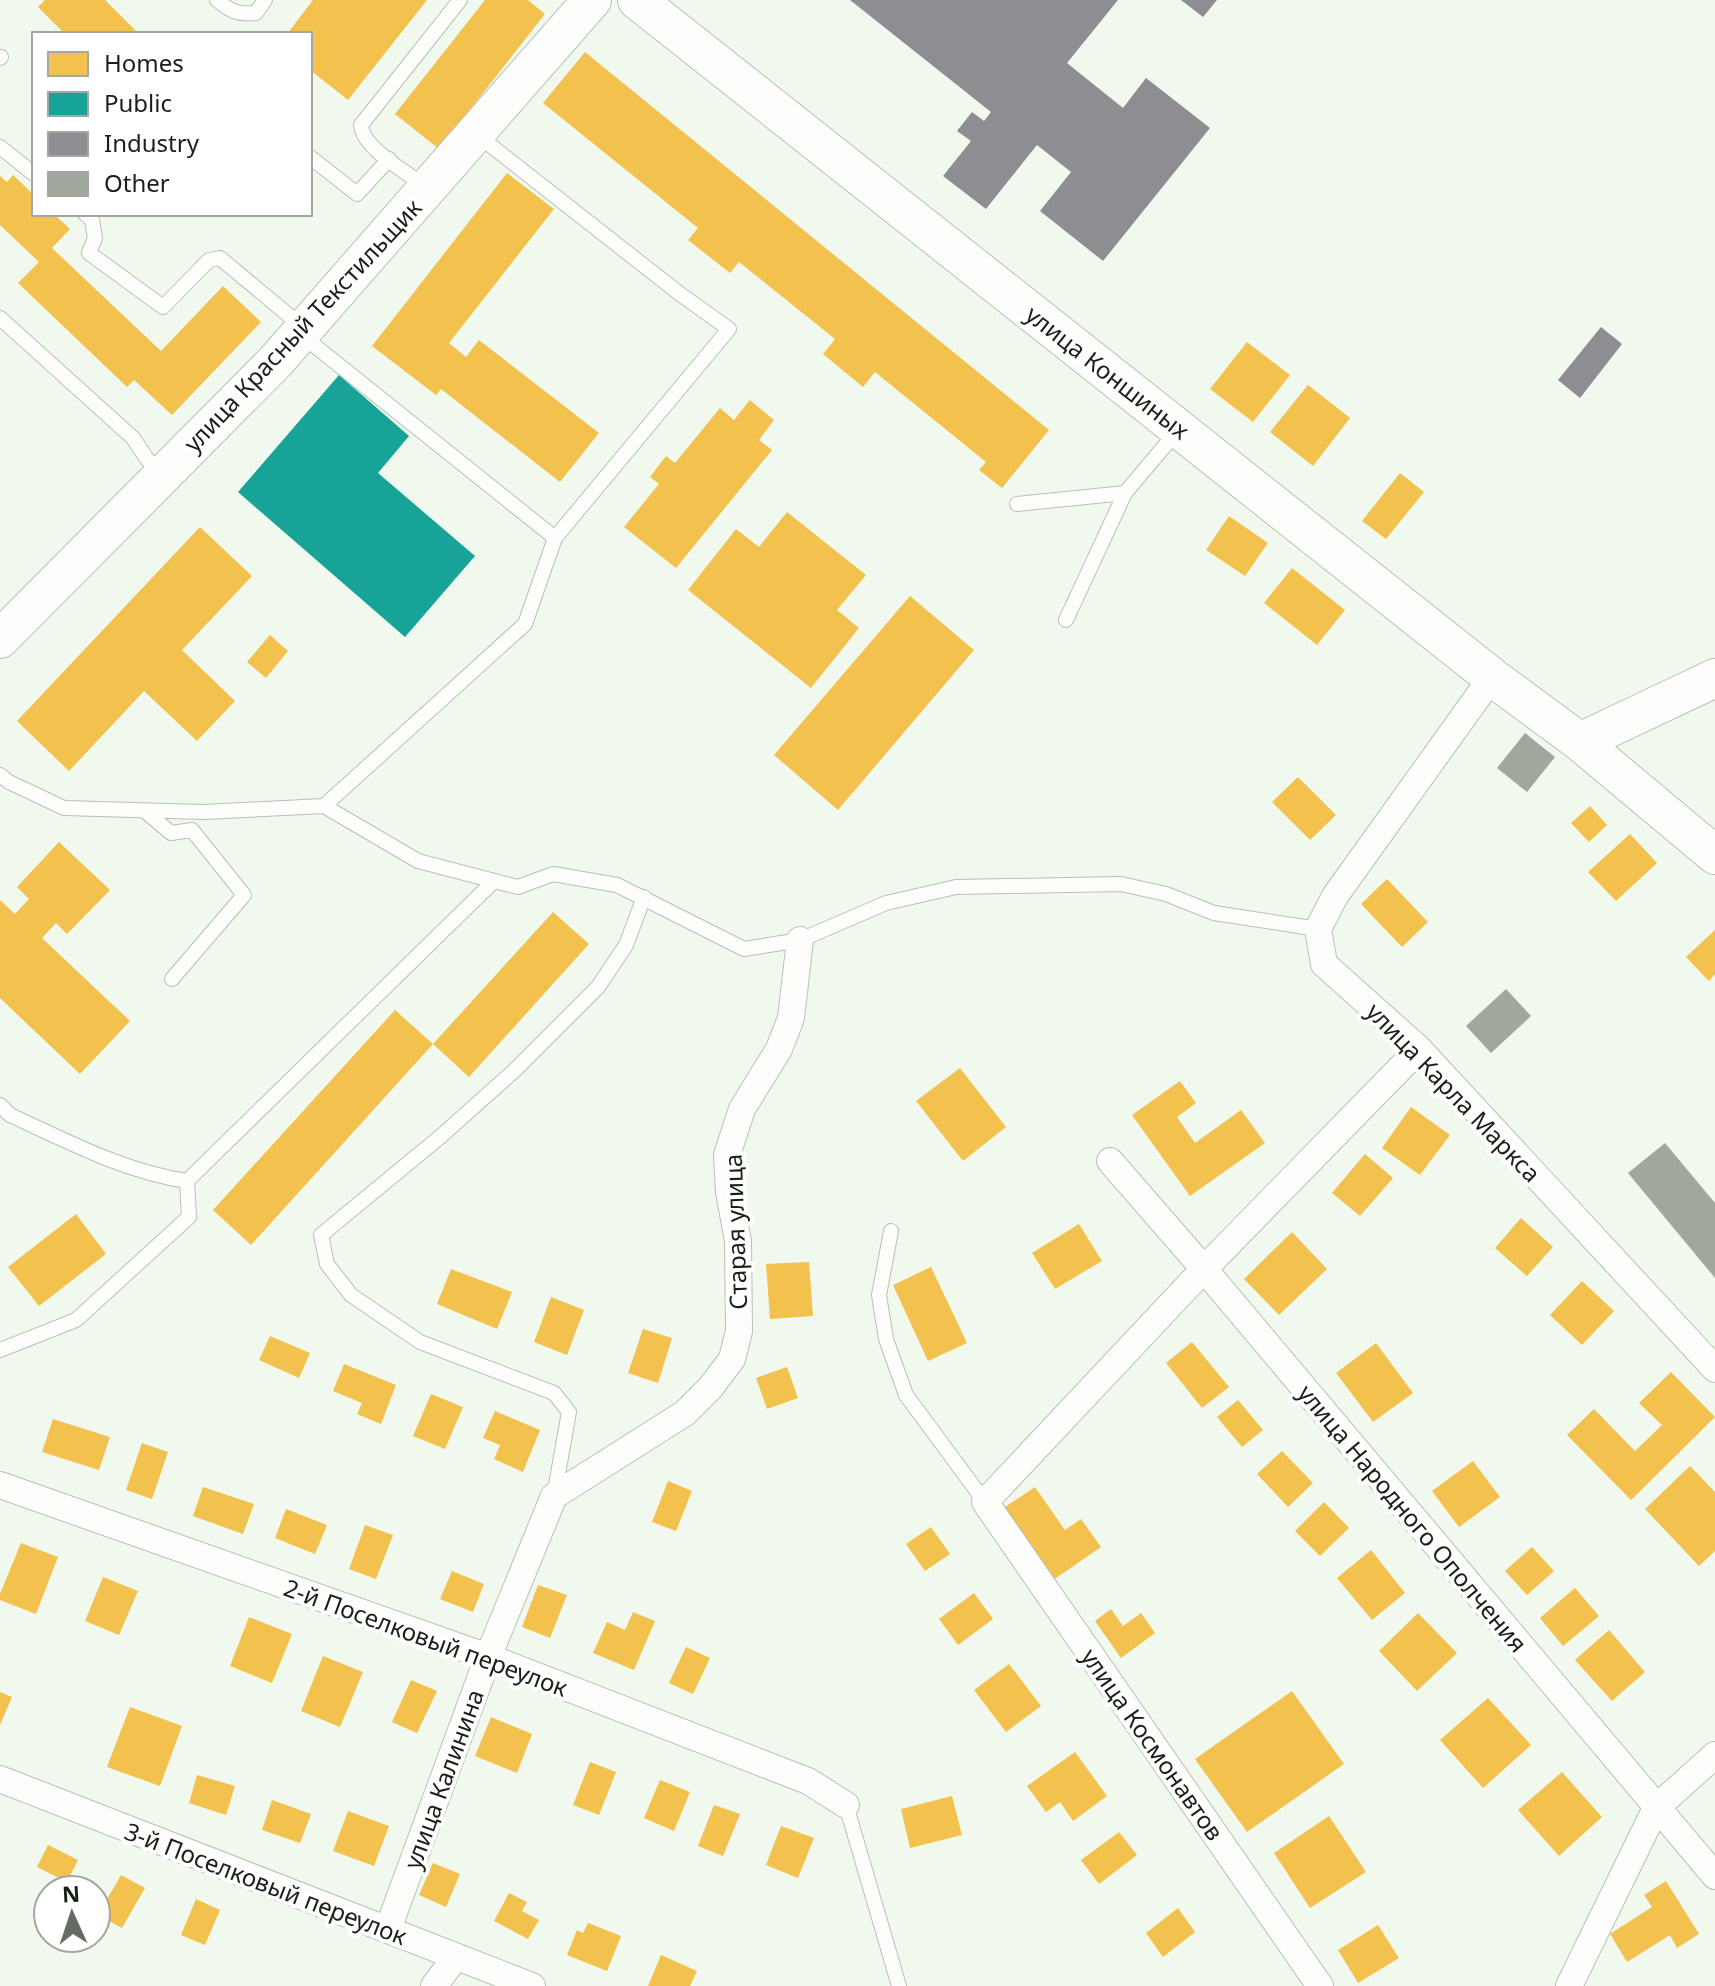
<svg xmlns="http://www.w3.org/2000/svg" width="1715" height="1986" font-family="'Noto Sans',sans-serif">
<rect width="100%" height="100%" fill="#f1f9ee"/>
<!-- homes -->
<g fill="#f2c14e">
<polygon points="45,0 105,0 139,34 65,34 38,7"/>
<polygon points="313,0 427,0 348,100 310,70 310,34 287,34"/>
<polygon points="485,0 528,0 545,14 439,149 395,114"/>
<polygon points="585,52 1049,430 1002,488 979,470 986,462 875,372 863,387 823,354 835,339 739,262 730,273 688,240 698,228 543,103"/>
<polygon points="507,173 554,209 449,343 466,357 479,340 599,433 560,482 441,389 436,395 372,346"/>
<polygon points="13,175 34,195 34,214 54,214 70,229 52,248 161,351 223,286 261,322 172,415 134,380 127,387 18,283 39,262 0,225 0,176 7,182"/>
<polygon points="1247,342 1290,375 1253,422 1210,389"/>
<polygon points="1308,385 1350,418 1313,466 1270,432"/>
<polygon points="750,400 774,420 759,440 772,450 676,568 624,527 659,484 650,477 666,456 675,463 720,408 734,420"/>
<polygon points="1400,473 1424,492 1386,539 1362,521"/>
<polygon points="787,512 866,575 837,610 859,628 811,688 688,590 736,529 759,547"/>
<polygon points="1229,516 1268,543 1245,576 1206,550"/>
<polygon points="200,527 252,576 182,650 235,701 197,741 144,691 69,771 17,721"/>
<polygon points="1292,568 1345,610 1317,645 1264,603"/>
<polygon points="910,596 974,650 838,810 774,755"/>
<polygon points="270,635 288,651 266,678 247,662"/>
<polygon points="1298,777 1336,815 1310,840 1272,802"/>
<polygon points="1590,806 1607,825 1589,842 1571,823"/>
<polygon points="1630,834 1657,863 1616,901 1588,872"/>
<polygon points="59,842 110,890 67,934 56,923 42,938 130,1021 80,1074 0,998 0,900 15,914 29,899 17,887"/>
<polygon points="1387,879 1428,922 1402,947 1361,904"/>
<polygon points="553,912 589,944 469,1077 433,1044 251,1245 213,1210 395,1010 433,1044"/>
<polygon points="1715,930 1715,974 1709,981 1686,957"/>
<polygon points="960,1068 1006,1127 963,1161 916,1101"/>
<polygon points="1180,1081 1196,1103 1177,1117 1195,1143 1241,1110 1265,1143 1190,1196 1132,1115"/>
<polygon points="1411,1107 1450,1135 1420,1175 1382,1148"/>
<polygon points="1365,1154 1393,1178 1360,1216 1332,1193"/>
<polygon points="76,1214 106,1254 39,1306 8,1267"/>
<polygon points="1521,1218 1553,1247 1527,1276 1495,1248"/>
<polygon points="1079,1224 1102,1261 1055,1289 1032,1253"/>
<polygon points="1292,1232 1327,1269 1279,1315 1244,1279"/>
<polygon points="809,1262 813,1316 770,1319 766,1264"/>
<polygon points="931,1267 967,1343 928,1361 893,1285"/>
<polygon points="451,1269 512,1292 497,1329 437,1304"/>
<polygon points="1582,1281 1614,1311 1582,1345 1550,1315"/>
<polygon points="551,1297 584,1310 567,1355 534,1342"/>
<polygon points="643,1329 672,1338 658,1383 628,1373"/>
<polygon points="270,1336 310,1353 299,1378 259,1360"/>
<polygon points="1192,1342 1229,1387 1202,1408 1166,1363"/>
<polygon points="1376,1343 1413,1393 1373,1422 1336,1373"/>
<polygon points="344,1364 396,1385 381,1424 357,1414 362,1403 333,1391"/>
<polygon points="787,1367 798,1398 767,1409 756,1378"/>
<polygon points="1671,1372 1715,1417 1631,1500 1567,1435 1594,1409 1635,1451 1662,1425 1639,1403"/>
<polygon points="431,1394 463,1407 445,1449 413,1436"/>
<polygon points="1238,1400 1263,1430 1242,1447 1217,1417"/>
<polygon points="495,1411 540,1430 523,1472 494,1459 500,1445 483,1438"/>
<polygon points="53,1419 110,1437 99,1470 42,1452"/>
<polygon points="142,1443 168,1452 152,1499 126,1490"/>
<polygon points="1282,1451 1313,1483 1288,1507 1257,1474"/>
<polygon points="1473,1461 1500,1497 1459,1527 1432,1491"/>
<polygon points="1690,1466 1715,1492 1715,1551 1699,1566 1645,1509"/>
<polygon points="668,1481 692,1491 676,1531 652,1522"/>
<polygon points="203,1487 254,1504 243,1534 193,1516"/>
<polygon points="1035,1487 1065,1530 1081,1519 1101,1547 1046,1585 996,1513"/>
<polygon points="1324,1502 1349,1528 1320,1556 1295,1531"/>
<polygon points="286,1509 327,1525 315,1554 275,1538"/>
<polygon points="365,1525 393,1535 376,1579 349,1569"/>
<polygon points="931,1527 950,1554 925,1571 906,1544"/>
<polygon points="21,1543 58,1557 36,1614 0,1600 0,1594"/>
<polygon points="1532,1547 1554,1571 1527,1595 1505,1571"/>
<polygon points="1371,1550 1405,1593 1372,1620 1337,1578"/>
<polygon points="452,1571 484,1584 473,1612 440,1599"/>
<polygon points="103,1577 138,1591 119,1635 85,1621"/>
<polygon points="538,1585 567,1595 550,1638 522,1627"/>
<polygon points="1575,1588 1599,1616 1563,1646 1540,1618"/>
<polygon points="974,1593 993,1619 958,1645 939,1619"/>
<polygon points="1111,1609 1123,1626 1141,1613 1155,1633 1121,1658 1095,1621"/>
<polygon points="633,1612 655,1621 634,1670 593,1653 607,1622 625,1630"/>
<polygon points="1418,1613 1457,1653 1417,1691 1379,1651"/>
<polygon points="249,1617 292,1634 272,1683 230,1666"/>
<polygon points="1609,1630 1645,1672 1612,1701 1575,1660"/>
<polygon points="686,1647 710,1658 693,1694 669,1683"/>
<polygon points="323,1656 363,1672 340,1727 301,1711"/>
<polygon points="1009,1664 1041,1706 1006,1732 974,1690"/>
<polygon points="411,1680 437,1691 417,1733 392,1722"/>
<polygon points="1292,1691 1344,1764 1247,1832 1195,1759"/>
<polygon points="0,1692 12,1697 0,1725"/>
<polygon points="1488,1698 1531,1745 1483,1788 1440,1740"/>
<polygon points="130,1707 182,1726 160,1786 107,1767"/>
<polygon points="491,1717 532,1734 517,1773 475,1756"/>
<polygon points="1075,1752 1107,1796 1073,1821 1060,1802 1046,1812 1027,1786"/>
<polygon points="590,1762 616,1772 599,1815 573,1805"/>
<polygon points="1562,1772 1602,1817 1559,1856 1518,1810"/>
<polygon points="197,1775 235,1786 226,1815 189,1803"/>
<polygon points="660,1780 690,1792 674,1831 644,1818"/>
<polygon points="952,1796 962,1835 910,1848 901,1809"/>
<polygon points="272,1800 311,1814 300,1843 262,1830"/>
<polygon points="714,1805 740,1814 723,1856 698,1846"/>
<polygon points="348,1811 389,1826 374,1866 333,1851"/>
<polygon points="1329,1816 1366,1872 1310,1908 1274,1853"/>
<polygon points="781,1826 814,1838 798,1878 766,1865"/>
<polygon points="1119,1832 1137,1855 1099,1884 1081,1860"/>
<polygon points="48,1845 78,1860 67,1882 37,1867"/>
<polygon points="433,1863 460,1874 446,1907 419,1895"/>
<polygon points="121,1875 145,1888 122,1928 98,1915"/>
<polygon points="1666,1881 1699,1934 1677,1948 1670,1935 1627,1962 1610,1934 1652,1907 1644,1895"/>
<polygon points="509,1893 527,1902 522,1911 539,1920 528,1939 494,1921"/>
<polygon points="196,1899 220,1910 205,1945 181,1935"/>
<polygon points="1178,1908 1195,1932 1163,1957 1146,1933"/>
<polygon points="588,1923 621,1936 607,1971 567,1955 577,1930 583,1933"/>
<polygon points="1378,1925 1399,1958 1358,1983 1338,1950"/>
<polygon points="661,1955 697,1971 690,1986 648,1986"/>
</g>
<!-- public -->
<polygon fill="#17a398" points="339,375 409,436 378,473 475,556 405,637 238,492"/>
<!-- industry -->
<g fill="#8d8d92">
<polygon points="850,0 1118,0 1067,63 1123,108 1146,78 1210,128 1103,261 1040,211 1071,172 1037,145 986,209 943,176 971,141 957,131 972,112 984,121 991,112"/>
<polygon points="1181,0 1217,0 1203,17"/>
<polygon points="1601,327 1622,344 1580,398 1558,380"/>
</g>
<!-- building -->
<g fill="#a0a79d">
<polygon points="1525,733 1555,757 1527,792 1497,768"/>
<polygon points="1506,989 1531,1016 1491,1053 1466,1026"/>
<polygon points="1665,1143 1715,1203 1715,1278 1628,1173"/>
</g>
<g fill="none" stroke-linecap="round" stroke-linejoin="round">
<!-- lane casing -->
<g stroke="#b8c0b6" stroke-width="16">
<g id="lane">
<path d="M217,0c13,11 21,15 39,13l9,-13"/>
<polyline points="0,58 1,57"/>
<polyline points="0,147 34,174"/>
<polyline points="310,157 357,194 389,159"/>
<path d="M428,188c-19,-14 -66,-40 -67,-63l99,-125"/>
<polyline points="85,214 92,220 95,238 89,253 163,307 209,260 220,258 304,328"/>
<polyline points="0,318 133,438 147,459 160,473"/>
<polyline points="300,334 555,538"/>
<polyline points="1017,504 1125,493 1179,429"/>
<polyline points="1066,620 1125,493"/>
<polyline points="0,775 9,782 64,808 203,812 324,806 418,861 518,887 553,874 617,885 744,949 800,940 886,903 956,887 1121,884 1166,894 1214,913 1318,929"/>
<polyline points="324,806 525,624 555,538 729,329 680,294 476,134"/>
<polyline points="146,812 171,833 192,830 244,895 172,979"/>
<path d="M0,1105l10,10c57,26 115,57 177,66l307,-300"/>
<polyline points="891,1231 879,1295 886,1339 906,1395 985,1502"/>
<polyline points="0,1350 76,1320 189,1217 187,1181"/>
<polyline points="554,1496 569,1412 554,1393 420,1342 351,1295 327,1264 321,1235 440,1137 515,1070 598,987 626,945 644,897"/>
<polyline points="846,1805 899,1986"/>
</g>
</g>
<!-- street casing -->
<g stroke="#b8c0b6" stroke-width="28">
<g id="street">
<polyline points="1492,677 1335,896 1318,929 1324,964 1419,1049 1715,1369"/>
<polyline points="1110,1161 1204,1269 1715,1876"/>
<polyline points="0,1485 488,1657 808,1781 846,1805"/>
<polyline points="0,1779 532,1986"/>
<polyline points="388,1929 488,1657 554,1496 685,1413 711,1387 732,1359 739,1331 738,1241 729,1192 727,1155 742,1109 779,1049 791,1018 800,940"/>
<polyline points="434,1986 455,1958"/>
<polyline points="1320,1986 985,1502 1204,1269 1419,1049"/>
<polyline points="1569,1986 1656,1808 1715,1755"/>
</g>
</g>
<!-- secondary casing -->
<g stroke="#b8c0b6" stroke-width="40">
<g id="secondary">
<polyline points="637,0 1492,677 1580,742 1715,855"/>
<polyline points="0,639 276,361 592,0"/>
<polyline points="1580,742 1715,678"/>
</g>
</g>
<!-- lane -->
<use href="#lane" stroke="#fdfefc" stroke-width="14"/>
<!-- street -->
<use href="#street" stroke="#fdfefc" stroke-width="26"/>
<!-- secondary -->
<use href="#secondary" stroke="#fdfefc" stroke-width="38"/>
</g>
<g text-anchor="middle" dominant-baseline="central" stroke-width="8" stroke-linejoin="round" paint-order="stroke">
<!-- street labels -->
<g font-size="24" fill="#192117" stroke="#fff">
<text transform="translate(302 325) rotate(-47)">улица Красный Текстильщик</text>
<text transform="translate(1108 372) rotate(38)">улица Коншиных</text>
<text transform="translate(1454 1092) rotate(46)">улица Карла Маркса</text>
<text transform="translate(735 1232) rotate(-92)">Старая улица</text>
<text transform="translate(1413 1518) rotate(50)">улица Народного Ополчения</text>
<text transform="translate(426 1637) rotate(20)">2-й Поселковый переулок</text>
<text transform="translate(1153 1744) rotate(55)">улица Космонавтов</text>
<text transform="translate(443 1779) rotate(-70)">улица Калинина</text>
<text transform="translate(266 1883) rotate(21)">3-й Поселковый переулок</text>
</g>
</g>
<!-- legend -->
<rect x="32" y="32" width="280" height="184" fill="#ffffff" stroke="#a3a6a2" stroke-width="2"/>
<rect x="48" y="52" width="40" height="24" fill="#f2c14e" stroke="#a3a6a2" stroke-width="2"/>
<text x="104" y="72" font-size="24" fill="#192117">Homes</text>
<rect x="48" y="92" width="40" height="24" fill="#17a398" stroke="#a3a6a2" stroke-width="2"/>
<text x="104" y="112" font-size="24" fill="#192117">Public</text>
<rect x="48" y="132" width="40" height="24" fill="#8d8d92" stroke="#a3a6a2" stroke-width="2"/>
<text x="104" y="152" font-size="24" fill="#192117">Industry</text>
<rect x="48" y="172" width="40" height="24" fill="#a0a79d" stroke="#a3a6a2" stroke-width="2"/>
<text x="104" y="192" font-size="24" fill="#192117">Other</text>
<!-- north arrow -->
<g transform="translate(72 1914) rotate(357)"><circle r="38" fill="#ffffff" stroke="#a3a6a2" stroke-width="2"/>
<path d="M0-6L14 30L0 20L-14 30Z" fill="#656d62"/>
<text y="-12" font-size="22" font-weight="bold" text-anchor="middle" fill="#192117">N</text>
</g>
</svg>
